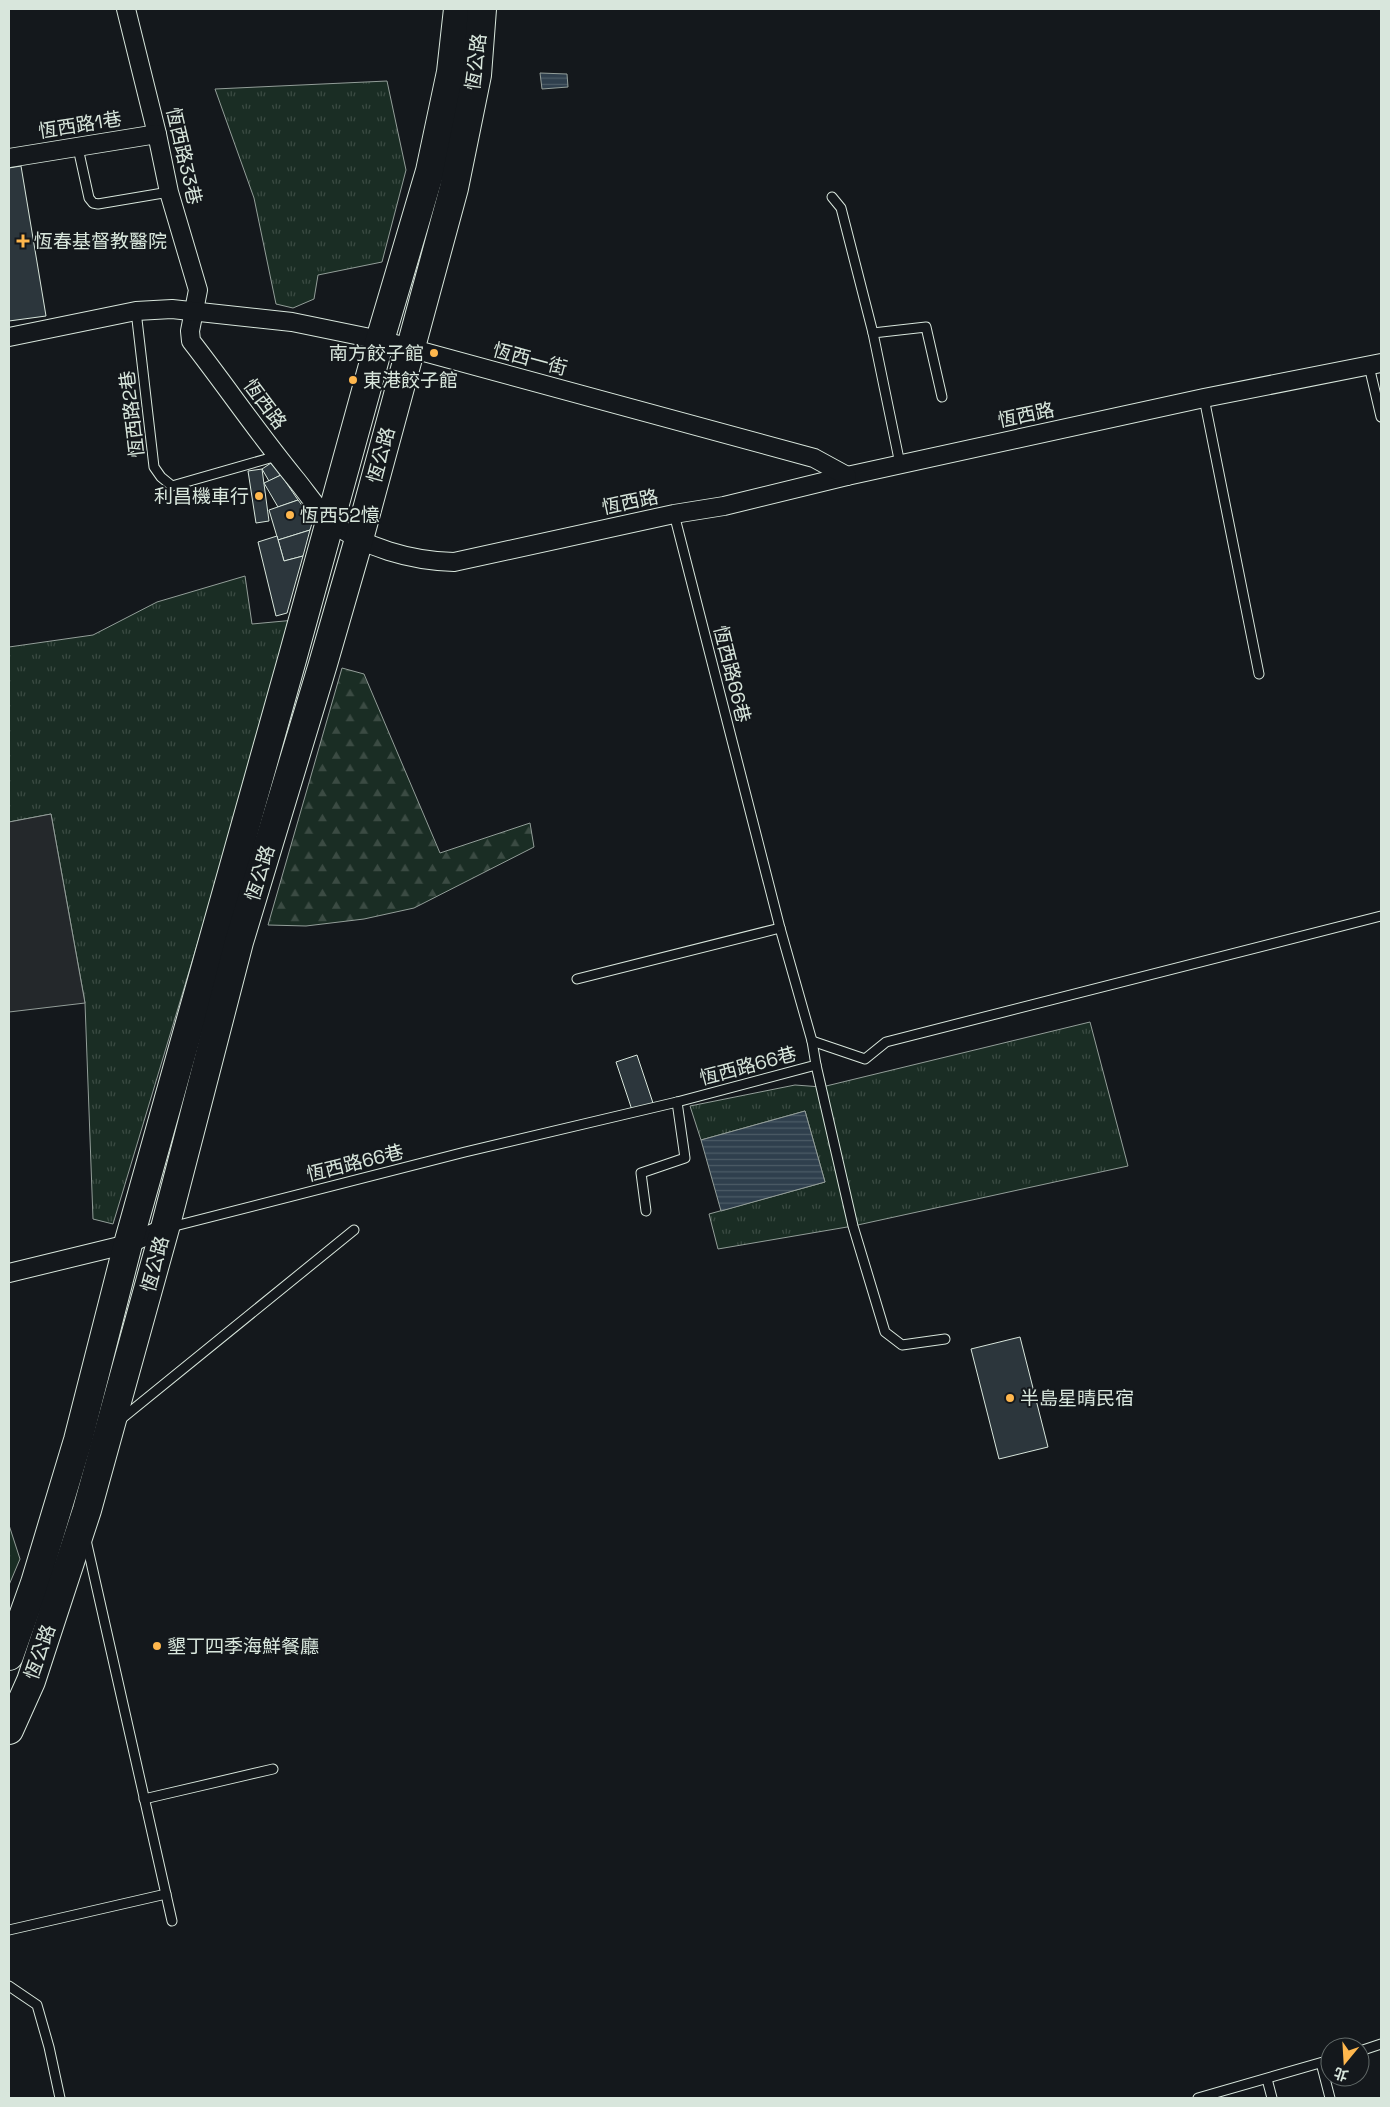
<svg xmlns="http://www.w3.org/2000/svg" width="1390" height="2107" font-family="'Space Grotesk','Noto Sans TC',sans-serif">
<defs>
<pattern id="grass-tufts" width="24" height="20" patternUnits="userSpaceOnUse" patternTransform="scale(1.25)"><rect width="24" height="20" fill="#1a2d24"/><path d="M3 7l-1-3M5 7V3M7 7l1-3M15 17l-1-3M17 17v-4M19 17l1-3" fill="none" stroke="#3b4b43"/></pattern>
<pattern id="forest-firs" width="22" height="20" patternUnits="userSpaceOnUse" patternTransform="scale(1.25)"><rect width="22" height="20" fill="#1a2d24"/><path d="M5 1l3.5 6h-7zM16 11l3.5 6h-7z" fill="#3b4b43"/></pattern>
<pattern id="water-rules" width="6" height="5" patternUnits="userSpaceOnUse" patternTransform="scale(1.25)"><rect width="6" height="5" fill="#2f3f4d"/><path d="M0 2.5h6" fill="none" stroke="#4c5b66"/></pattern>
</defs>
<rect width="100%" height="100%" fill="#14181c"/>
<!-- grass -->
<g fill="url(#grass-tufts)" stroke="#939e99">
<polygon points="387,81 406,170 382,262 318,275 314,299 293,308 276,304 254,198 215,89"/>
<polygon points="245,576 252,624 295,620 113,1224 93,1219 85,1003 51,814 9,822 9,647 93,635 157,602"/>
<polygon points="1090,1022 1128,1166 853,1226 718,1249 709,1214 825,1182 805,1111 701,1140 690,1106 795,1085 822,1087"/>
<polygon points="9,1525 20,1559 9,1585"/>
</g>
<!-- forest -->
<polygon fill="url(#forest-firs)" stroke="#939e99" points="342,668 364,674 440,853 530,823 534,847 414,908 364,919 306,926 268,925"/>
<!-- parking -->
<polygon fill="#24282b" stroke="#939e99" points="51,814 85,1003 9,1012 9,822"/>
<!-- water -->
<g fill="url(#water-rules)" stroke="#939e99">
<polygon points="540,73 567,74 568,87 542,89"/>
<polygon points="805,1111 825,1182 721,1211 701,1140"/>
</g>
<!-- building -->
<g fill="#2c363c" stroke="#d8e6dc">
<polygon points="21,166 46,316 9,321 9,168"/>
<polygon points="271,463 281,475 269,481 262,469"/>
<polygon points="262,469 269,521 256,523 248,471"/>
<polygon points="281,475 298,500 278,507 264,483"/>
<polygon points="298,500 313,520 310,530 278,540 269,510"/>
<polygon points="310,530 303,556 284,561 278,540"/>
<polygon points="277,536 284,561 303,556 287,613 276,616 258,542"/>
<polygon points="637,1055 654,1106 633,1113 616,1062"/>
<polygon points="1020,1337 1048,1447 999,1459 971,1349"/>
</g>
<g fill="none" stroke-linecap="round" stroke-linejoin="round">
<!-- service casing -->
<g stroke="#d8e6dc" stroke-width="11">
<g id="service">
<polyline points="78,148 89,198 93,203 98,204 169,192"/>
<polyline points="832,197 841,208 873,333"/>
<polyline points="136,311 154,467 161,477 172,486 277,456"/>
<polyline points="1369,366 1381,417"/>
<polyline points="1204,398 1259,674"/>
<polyline points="900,464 873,333 926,327 942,397"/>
<polyline points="577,979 780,928"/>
<polyline points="812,1041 865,1059 886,1042 1381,916"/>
<polyline points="816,1065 853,1226 885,1332 902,1345 945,1339"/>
<polyline points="646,1211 641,1173 685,1158 677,1102"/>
<polyline points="171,1227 465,1152 677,1102 816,1065 812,1041 780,928 674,514"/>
<polyline points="120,1420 354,1230"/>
<polyline points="86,1540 172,1921"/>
<polyline points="144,1799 273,1769"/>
<polyline points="9,1930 166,1894"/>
<polyline points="9,1986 37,2005 49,2047 60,2098"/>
<polyline points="1360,2051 1381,2044"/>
<polyline points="1321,2063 1330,2098"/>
<polyline points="1267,2079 1272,2098"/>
<polyline points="1198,2098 1330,2060"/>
</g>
</g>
<!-- minor casing -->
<g stroke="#d8e6dc" stroke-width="20">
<g id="minor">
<path d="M126,9l31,125 12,58 29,98 -8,41 1,10c35,45 67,92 103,136 11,13 24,33 36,44 34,27 82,40 124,41l220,-48 50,-8 123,-30 357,-78 177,-35"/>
<polyline points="9,158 157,134"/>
<polyline points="9,337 136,311 172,309 292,322 380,340 814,458 847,476"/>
<polyline points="9,1273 128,1244 165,1228"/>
</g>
</g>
<!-- primary casing -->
<g stroke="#d8e6dc" stroke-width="30">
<g id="primary">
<polyline points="9,1656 35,1583 78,1440 128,1244 293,656 380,340 430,171 451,72 458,9"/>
<polyline points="9,1730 31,1681 87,1510 165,1228 239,942 323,664 359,539 454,188 477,75 482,9"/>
</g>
</g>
<!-- service -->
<use href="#service" stroke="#14181c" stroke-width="9"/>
<!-- minor -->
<use href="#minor" stroke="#14181c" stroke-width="18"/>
<!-- primary -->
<use href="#primary" stroke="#14181c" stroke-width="28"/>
</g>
<!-- markers -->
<g fill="#ffb74d" stroke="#14181c" stroke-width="2">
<path d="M20.5 233.5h5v5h5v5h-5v5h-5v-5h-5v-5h5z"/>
<circle cx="434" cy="353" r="5"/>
<circle cx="353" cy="380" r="5"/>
<circle cx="259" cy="496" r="5"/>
<circle cx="290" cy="515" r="5"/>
<circle cx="1010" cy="1398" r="5"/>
<circle cx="157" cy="1646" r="5"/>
</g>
<g text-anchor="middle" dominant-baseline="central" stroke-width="4" stroke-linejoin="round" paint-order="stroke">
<!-- street labels -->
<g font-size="19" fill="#d8e6dc" stroke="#14181c">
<text transform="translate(476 62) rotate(-83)">恆公路</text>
<text transform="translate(80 125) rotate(-9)">恆西路1巷</text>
<text transform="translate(184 156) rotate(77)">恆西路33巷</text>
<text transform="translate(530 359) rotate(15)">恆西一街</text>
<text transform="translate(265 404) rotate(53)">恆西路</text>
<text transform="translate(132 414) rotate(-97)">恆西路2巷</text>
<text transform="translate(1026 415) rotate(-12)">恆西路</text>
<text transform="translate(381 455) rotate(-75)">恆公路</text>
<text transform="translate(630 502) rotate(-12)">恆西路</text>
<text transform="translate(732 674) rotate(76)">恆西路66巷</text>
<text transform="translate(260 873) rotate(-73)">恆公路</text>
<text transform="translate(748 1066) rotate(-15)">恆西路66巷</text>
<text transform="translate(355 1163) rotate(-14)">恆西路66巷</text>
<text transform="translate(155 1264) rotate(-75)">恆公路</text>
<text transform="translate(40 1652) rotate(-71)">恆公路</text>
</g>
<!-- poi labels -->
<g font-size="19" fill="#d8e6dc" stroke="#14181c" text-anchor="start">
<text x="34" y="241">恆春基督教醫院</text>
<text x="424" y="353" text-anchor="end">南方餃子館</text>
<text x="363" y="380">東港餃子館</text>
<text x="249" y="496" text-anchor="end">利昌機車行</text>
<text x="300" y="515">恆西52憶</text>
<text x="1020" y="1398">半島星晴民宿</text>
<text x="167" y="1646">墾丁四季海鮮餐廳</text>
</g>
</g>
<!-- border -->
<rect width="1390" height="2107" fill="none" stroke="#d8e6dc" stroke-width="20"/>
<!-- north arrow -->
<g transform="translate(1345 2062) rotate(198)"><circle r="24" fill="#14181c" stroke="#626a69"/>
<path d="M0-4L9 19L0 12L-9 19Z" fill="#ffb74d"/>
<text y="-8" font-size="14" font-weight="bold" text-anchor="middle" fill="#d8e6dc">北</text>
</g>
</svg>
